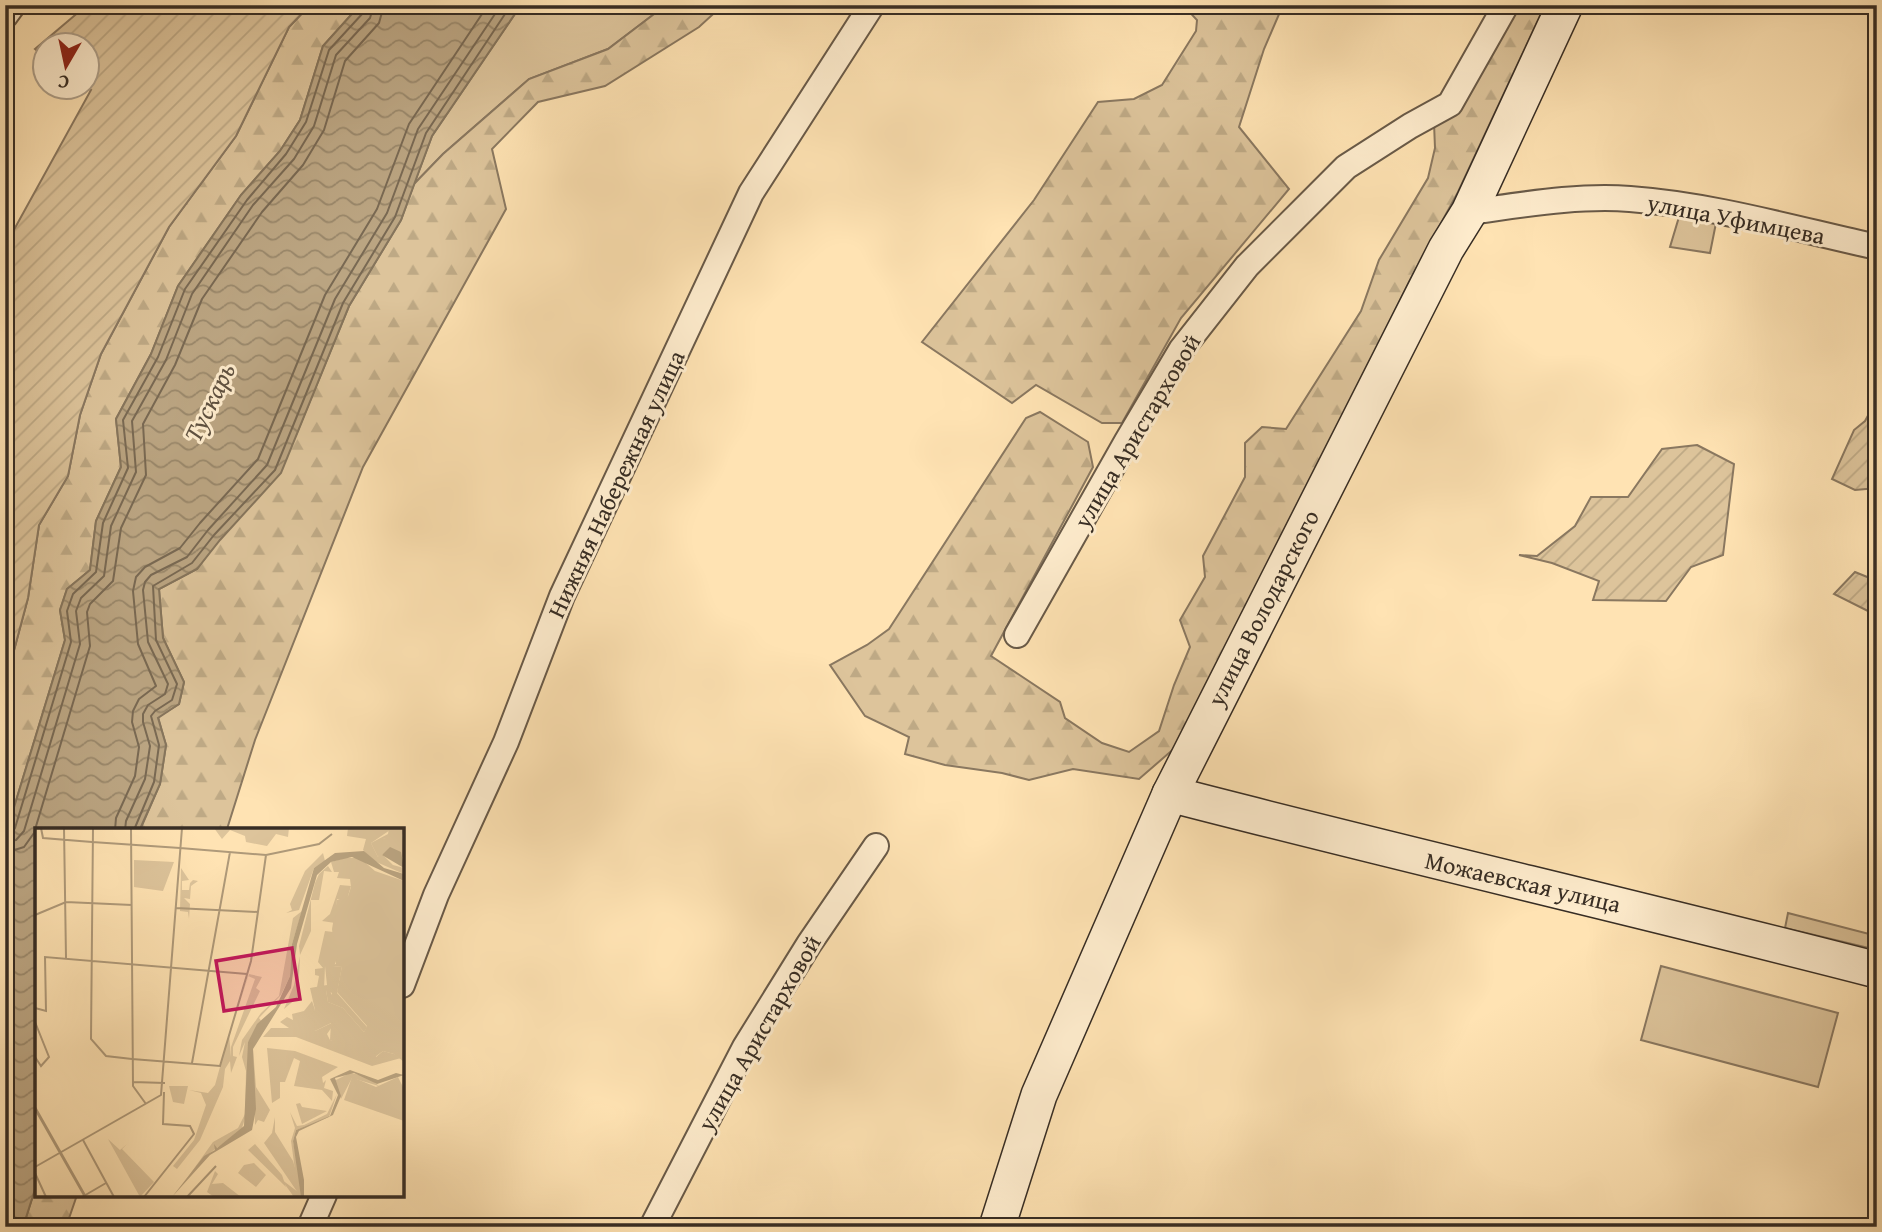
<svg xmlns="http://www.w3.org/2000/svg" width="1882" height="1232" font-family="'Gentium Book Plus',serif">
<defs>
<pattern id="forest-firs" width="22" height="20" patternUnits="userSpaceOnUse" patternTransform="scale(1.75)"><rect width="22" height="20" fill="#ddc49b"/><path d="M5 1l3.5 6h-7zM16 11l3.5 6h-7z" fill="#bea985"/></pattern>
<pattern id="garden-furrows" width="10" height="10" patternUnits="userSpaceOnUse" patternTransform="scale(1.75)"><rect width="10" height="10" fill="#ddc49b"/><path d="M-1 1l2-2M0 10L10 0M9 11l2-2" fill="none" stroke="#bea985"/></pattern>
<pattern id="water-waves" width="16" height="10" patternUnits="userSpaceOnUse" patternTransform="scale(1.75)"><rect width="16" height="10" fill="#bba582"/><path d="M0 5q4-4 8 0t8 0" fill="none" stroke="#99876a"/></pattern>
</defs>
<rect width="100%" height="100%" fill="#ffe3b3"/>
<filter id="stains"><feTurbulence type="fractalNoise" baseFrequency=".00286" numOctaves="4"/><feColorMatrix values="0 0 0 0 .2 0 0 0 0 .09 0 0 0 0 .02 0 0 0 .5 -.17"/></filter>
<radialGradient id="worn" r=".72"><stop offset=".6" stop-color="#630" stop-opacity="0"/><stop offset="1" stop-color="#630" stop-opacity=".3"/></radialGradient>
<!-- grass -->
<g fill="#ddc49b" stroke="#8a7860" stroke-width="2">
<polygon points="521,5 666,5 608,49 529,79 443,154 414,184 432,136"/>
<polygon points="1679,217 1716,223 1710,253 1670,247"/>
<polygon points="1788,913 1877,936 1877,950 1785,928"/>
<polygon points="1661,966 1838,1013 1818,1087 1641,1040"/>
</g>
<!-- forest -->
<g fill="url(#forest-firs)" stroke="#8a7860" stroke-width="2">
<polygon points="310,5 360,5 323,46 300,120 280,151 241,195 178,286 151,354 116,419 121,467 96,521 90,570 67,589 60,610 65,640 5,837 5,684 28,598 39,525 68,476 80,415 101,354 169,227 236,136 289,27"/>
<polygon points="666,5 723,5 699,27 605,86 538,102 492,149 506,209 363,467 255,740 227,829 140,830 160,784 166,745 158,717 179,704 184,682 163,638 159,589 197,569 296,435 349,306 401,220 414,184 443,154 529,79 608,49"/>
<polygon points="1183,5 1283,5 1264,49 1239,127 1289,189 1181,318 1122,423 1102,423 1036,385 1012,403 922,342 1034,200 1098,102 1134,99 1162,85 1196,31 1197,20"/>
<polygon points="1518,5 1545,5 1458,192 1410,280 1184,740 1139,779 1073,769 1029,780 1002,773 945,765 905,754 909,737 865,716 830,665 867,645 889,629 1026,418 1040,412 1088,442 1093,467 991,656 1060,702 1065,718 1102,743 1129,752 1159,731 1174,685 1190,647 1180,620 1205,577 1203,556 1245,477 1245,443 1262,427 1286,429 1361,311 1379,260 1428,178 1435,148 1434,123"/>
<polygon points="37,1183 37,1195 77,1195 66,1227 23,1227"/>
</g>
<!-- garden -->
<g fill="url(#garden-furrows)" stroke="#8a7860" stroke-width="2">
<polygon points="87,5 310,5 289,27 236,136 169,227 101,354 80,415 68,476 39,525 28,598 5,684 5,246 91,90 87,88 88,46 46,46 45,57 35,49"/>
<polygon points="1877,399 1877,488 1855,490 1832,479 1854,430 1865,421"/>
<polygon points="1697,445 1734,464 1723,555 1691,567 1666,601 1593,600 1599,581 1552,563 1519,555 1537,556 1575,526 1591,497 1628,497 1662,449"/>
<polygon points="1855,572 1877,581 1877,631 1874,630 1870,612 1834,594"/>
</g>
<!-- water -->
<polygon fill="url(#water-waves)" stroke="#86755c" stroke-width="2" points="360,5 521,5 432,136 401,220 349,306 281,473 220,540 197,569 159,589 163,638 184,682 179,704 158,718 166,745 160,784 140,829 37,830 37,1183 23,1227 5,1227 5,837 65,640 60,610 67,589 90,570 96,521 121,467 116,419 151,354 178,286 241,195 280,151 300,120 323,46"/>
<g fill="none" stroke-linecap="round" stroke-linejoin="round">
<!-- shore -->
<g stroke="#796953" stroke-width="2">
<polyline points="115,830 116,818 135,776 139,747 132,722 133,711 139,699 156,686 138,644 133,591 136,577 145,567 180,548 200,523 258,459 325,295 377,209 409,124 488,5"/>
<polyline points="125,830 126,821 145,779 150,746 143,722 143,714 148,705 165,694 168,684 148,642 143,590 145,582 151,575 187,557 208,530 267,465 335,299 387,213 418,129 501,5"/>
<polyline points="134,830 154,782 159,745 151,716 155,711 172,700 177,684 156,640 153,586 192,563 214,535 275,470 343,303 395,217 426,133 511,5"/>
<polyline points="5,834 12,833 15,828 71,642 67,611 73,594 96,572 103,523 128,468 123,420 158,357 185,289 247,200 286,154 306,122 329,50 363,13 365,5"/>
<polyline points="5,842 16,840 24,831 80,644 76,611 81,598 104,576 111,526 136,472 132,421 166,360 192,294 253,205 294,159 314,126 336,55 370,18 374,5"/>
<polyline points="5,853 24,847 34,833 90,646 87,612 90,604 113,581 121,528 146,475 143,424 175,365 202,299 262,212 303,165 324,130 345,61 379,23 384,5"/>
</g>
<!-- street casing -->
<g stroke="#695a48" stroke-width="28">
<g id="street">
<polyline points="5,16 13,5"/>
<path d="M1469,212c53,-7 108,-17 161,-13 83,6 165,30 247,48"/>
<polyline points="1017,635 1127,441 1181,350 1247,266 1346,167 1410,126 1450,104 1506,5"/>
<polyline points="402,985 436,895 506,742 562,596 751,193 872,5"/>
<polyline points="310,1227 324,1195"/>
<polyline points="652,1227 745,1047 809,944 876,846"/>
</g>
</g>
<!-- secondary casing -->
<g stroke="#372d24" stroke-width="38">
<g id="secondary">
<path d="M1170,794c235,61 471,115 707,176"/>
<polyline points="997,1227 1039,1095 1170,794 1446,249 1469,212 1565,5"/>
</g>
</g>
<!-- street -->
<use href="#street" stroke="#ffedce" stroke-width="24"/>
<!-- secondary -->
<use href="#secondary" stroke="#ffedce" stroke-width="35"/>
</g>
<g text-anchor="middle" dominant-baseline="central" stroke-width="6" stroke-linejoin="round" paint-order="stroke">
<!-- street labels -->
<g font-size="24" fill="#372d24" stroke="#ffedce">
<text transform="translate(1736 219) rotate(11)">улица Уфимцева</text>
<text transform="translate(1137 431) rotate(-59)">улица Аристарховой</text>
<text transform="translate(616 484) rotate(-65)">Нижняя Набережная улица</text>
<text transform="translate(1263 608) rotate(-63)">улица Володарского</text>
<text transform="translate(1523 882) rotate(13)">Можаевская улица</text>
<text transform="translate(759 1033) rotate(-60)">улица Аристарховой</text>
</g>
<!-- water labels -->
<g font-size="26" font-style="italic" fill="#5f5140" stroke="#ffedce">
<text transform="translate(209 402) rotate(-64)">Тускарь</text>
</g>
</g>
<!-- overview -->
<g transform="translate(35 828)">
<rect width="369" height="369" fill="#ffe3b3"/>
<path d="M354,0h15v6l-21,5 2,6 -7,12 -7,-14 17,-9zM99,32l40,2 -11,29 -29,-4zM146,40l8,12 -7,1v9h7l1,-7 3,-3 5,1 -7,5 -1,13 -6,-1 6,6 -1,15 -1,-7 -8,-1zM307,138l-5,27 30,34 -3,5 -21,-24 -15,-6 -2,-12 2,-3 4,8 1,-28zM220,316l27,31 4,12 -38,-37z" fill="#ddc49b"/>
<path d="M179,0h75l-1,9 -12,-3 -9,12 -21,-4 -1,-6 -15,-6 -8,9zM313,0h45l-22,15 7,14 5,-18 19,-7 2,25 -22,-3 11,11 11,3v6l-30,-13 -11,-11 3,-11 -19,-3zM288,25l2,8 -11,7 -15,42 -13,3 6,-3 -2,-6 15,-33zM310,30h15l15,13 29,10v181l-10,-8 -11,-3 -8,6 -45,-17 1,-17 -16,8 -7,-11 1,-7 6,-3 -5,-22 17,-3 -2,-19 11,-2 -4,-35 5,-29 11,-4 3,-9 -1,-8 -13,-1 2,-6h-5l-3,-10zM307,138l-5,26 30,34 -3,6 -21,-24 -15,-6 -2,-12 8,4 -1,-27zM267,83l-10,33 -2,32 -9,19 -22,23 3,4 -14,20v67l-7,22 -37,26 -19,24 28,-39 25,-14 7,-14 1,-43 -4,-14 3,-15 -6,14 3,-16 19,-27 18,-17 14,-78zM214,146l13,3 -6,11 4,3 -27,56v9l4,1 -6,16 -1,-12 -5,8 -2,18 -23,53 -23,29 -4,-3 21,-26 12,-35 -5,-12 -12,-3 19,3 7,-8 14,-51 2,23v-10l24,-68 -7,-3 -11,35zM218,221l3,38 14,23 -6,12 -6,-2 -3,5zM315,245l16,3 13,10 -27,-8 -11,21 -7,-18zM134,258h19l-4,18 -11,-2zM302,266l-8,23 -33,13 -3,11 9,48 -1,8h-7l-13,-18 17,13 -7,-51 4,-13 -5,-16 7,14 7,-1 23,-11z" fill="#ddc49b" fill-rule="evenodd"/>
<path d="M73,311l25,23 -13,-12 7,-6 -5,5 32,33 -14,15z" fill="#ddc49b"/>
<path d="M293,38l4,6 -8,-1 -5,29h-8v31l-11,24 -1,-9 16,-63 4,-9zM305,57l11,1 -4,13h-10l-2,24 -13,-2 8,-7zM290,103l8,1 5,24 -4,10h-9l-1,23 -7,-2 2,-11 -4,-1v-6l8,-1 -5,-6zM265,128l-2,41 -14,12 10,-24zM277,173l3,9 -7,10 6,-2 1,13 21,-10 -9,13 3,6 44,10 2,7 7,-6 11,3 5,2 5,7 -3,-5 -29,8 -76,-29h-33l8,-9h18l-9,-6 7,-5 6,3 -1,-6 12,-3zM232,220l28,3 43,16 -16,10 1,6 3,-3 -2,8 9,3 -1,10 -10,-11 -28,-4 6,-25 -6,-3 -9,24h-5v16l-8,5zM317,249l24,10 22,-10 6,12v32l-60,-21zM265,275l2,4 25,4 -25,13 -6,-20zM240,289v15l18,29 7,23 -2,9 -34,-50 8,-10zM219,335l12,12 -10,12 -18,-14 6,-8zM180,343l3,3 -6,10 11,-1 18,14h-27l-7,-5z" fill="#ddc49b"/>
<path d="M355,19l11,5 3,16 -22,-13zM329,23l20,17 20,6v7l-52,-24 -21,5 -14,13 -20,69 -6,44 -38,61 3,60 -4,21 -42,25 -38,42 32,-41 11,-6 -1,-6 3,4 27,-22 4,-84 9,-18 19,-17 14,-31 2,-32 22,-76 21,-15zM315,242l28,10 18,-7 8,2 -27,9 -23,-11 -19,5 6,18 -8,19 -34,16 -3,6 8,43v17h-3l-8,-56 3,-11 34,-14 8,-21 -8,-16z" fill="#bba582"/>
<path fill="none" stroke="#af9a7a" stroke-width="2" d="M6,0l2,10 49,4M29,0l2,130M58,0l-2,211 15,17 26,3M96,0l2,258 13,18M57,14l88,6M145,20l86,7 53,-11 13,-10M141,80l82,4M0,87l31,-13 66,3M0,180l11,3 -1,-54 202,17M0,194l14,35 -8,9 -6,-9M97,231l88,7 31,-105 15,-106M157,235l38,-211M98,254l32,1M0,279l51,90M0,281l50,88M48,312l31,57M0,339l126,-72 21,-267M0,345l11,24M47,369l24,-14M109,369l50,-63 -4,-8 -27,-2 1,-32M152,369l29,-31"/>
<path fill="#c2185b" fill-opacity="0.15" stroke="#c2185b" stroke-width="3.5" d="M257,120l8,51 -76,12 -8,-50z"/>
<rect width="369" height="369" fill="none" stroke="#372d24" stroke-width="3.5"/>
</g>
<!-- margin -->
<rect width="1882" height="1232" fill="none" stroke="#ffe3b3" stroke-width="28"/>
<rect x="7" y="7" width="1868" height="1218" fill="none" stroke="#372d24" stroke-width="3.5"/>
<rect x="14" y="14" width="1854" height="1204" fill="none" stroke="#372d24" stroke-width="2"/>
<!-- north arrow -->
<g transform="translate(66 66) rotate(189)"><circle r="33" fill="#ffedce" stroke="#afa08a" stroke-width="2"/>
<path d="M0-5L12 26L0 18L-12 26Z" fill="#8f2418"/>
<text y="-10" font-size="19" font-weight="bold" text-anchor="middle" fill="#372d24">С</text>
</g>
<rect width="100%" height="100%" filter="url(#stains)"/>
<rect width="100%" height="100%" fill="url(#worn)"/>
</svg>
